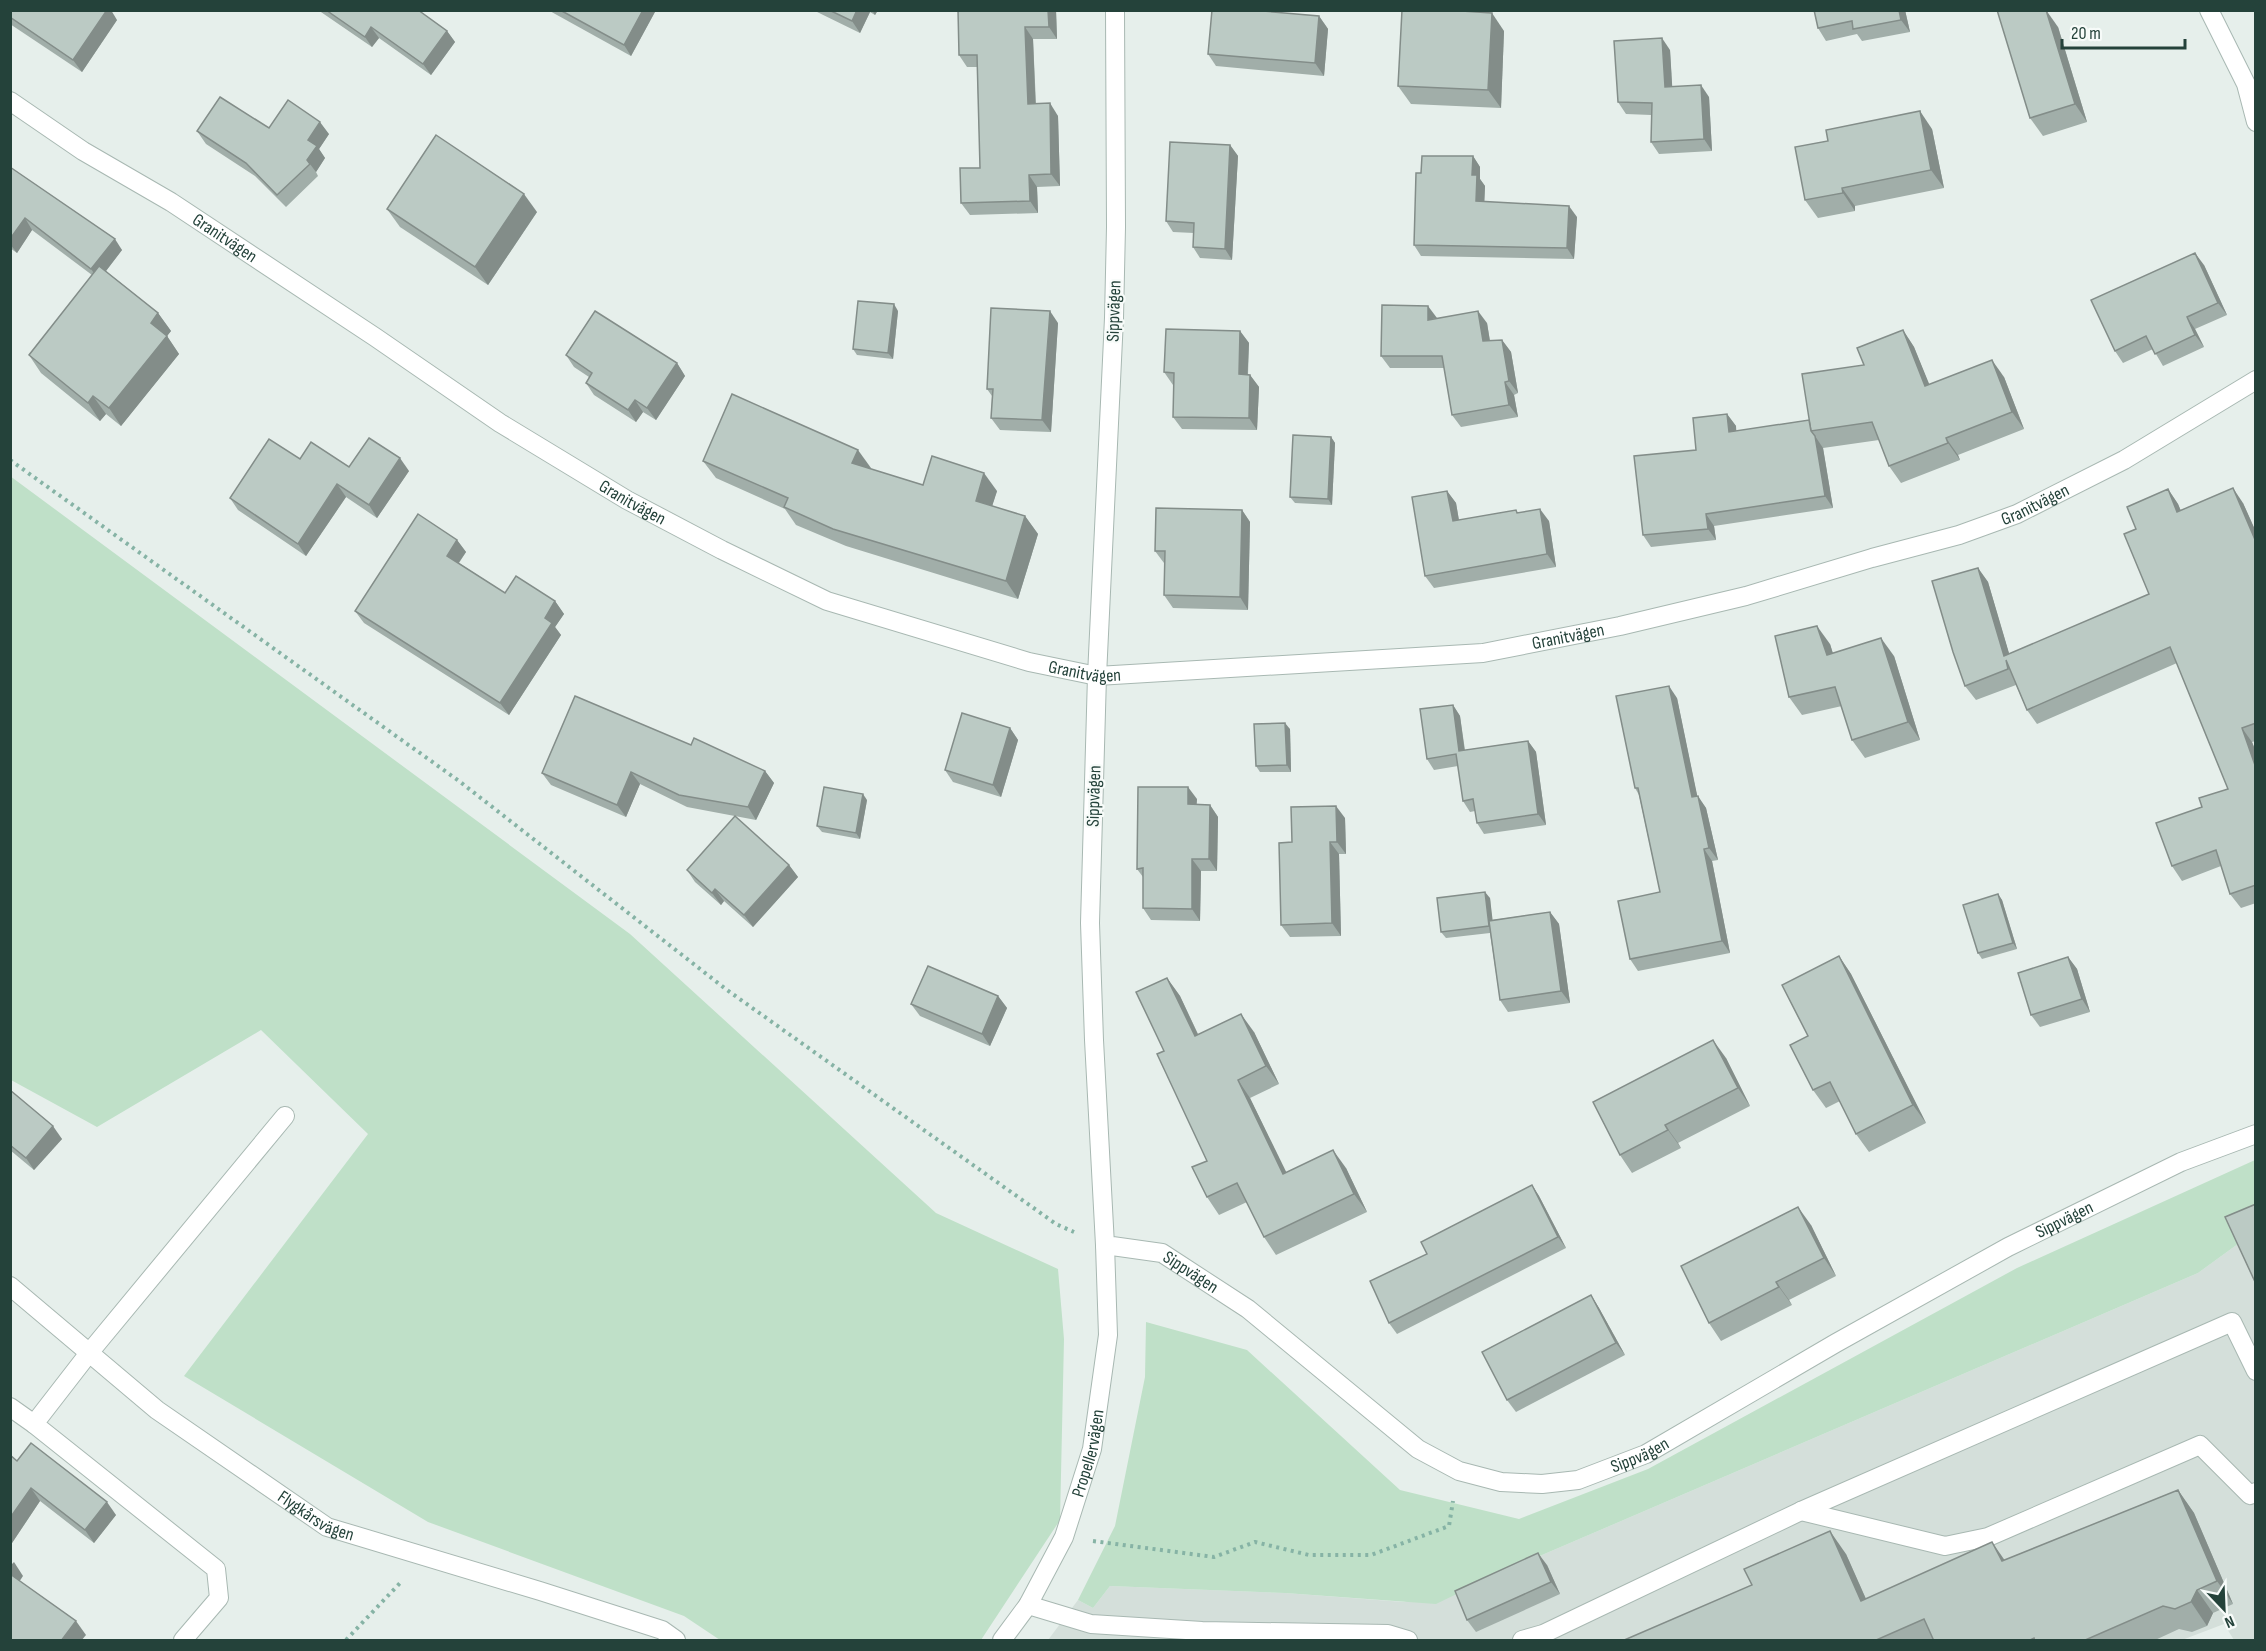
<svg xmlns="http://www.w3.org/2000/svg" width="2266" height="1651" font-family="'Sofia Sans Condensed',sans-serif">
<rect width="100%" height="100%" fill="#e6efeb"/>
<!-- built -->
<polygon fill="#d4dfda" points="2255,1234 2255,1640 2234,1640 2224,1624 2182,1640 1048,1640 1078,1600 1093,1608 1110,1586 1285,1593 1404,1602 1498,1574 2198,1273 2242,1241"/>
<!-- green -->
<g fill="#bfe0c8">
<polygon points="10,476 630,934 936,1213 1058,1269 1064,1339 1060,1520 981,1640 720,1640 684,1616 428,1522 184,1376 368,1134 261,1030 97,1127 11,1080"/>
<polygon points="2255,1160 2255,1234 2242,1241 2198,1273 1498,1574 1436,1604 1285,1593 1110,1586 1093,1608 1078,1600 1115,1526 1145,1377 1146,1322 1247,1350 1400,1490 1519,1519 1648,1469 2017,1268"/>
</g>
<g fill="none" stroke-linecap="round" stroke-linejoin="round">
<!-- lane casing -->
<g stroke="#a8b8b2" stroke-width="20">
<g id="lane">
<polyline points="10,1407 34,1424"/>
<polyline points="1801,1511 1945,1546 1988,1537 2200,1445 2250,1495 2256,1492"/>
<polyline points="1028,1605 1091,1624 1202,1631 1388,1634 1408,1640"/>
<polyline points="183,1640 219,1598 216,1569 34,1424 89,1353 285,1116"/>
<polyline points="1522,1640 1543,1634 1801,1511 2232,1322 2256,1371"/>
</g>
</g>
<!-- street casing -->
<g stroke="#a8b8b2" stroke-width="20">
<g id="street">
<path id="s1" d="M1115,10l1,217 -2,91 -17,358 -7,247 4,117 11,205 57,8 86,56 170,140 41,22 42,11 41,2 36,-4 68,-26 190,-111 172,-96 173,-85 75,-28"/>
<polyline points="2209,10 2246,84 2256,122"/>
<path id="s2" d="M10,101l73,50 88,51 204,135 125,86 127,77 95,50 105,51 202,61 68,14 386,-23 137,-27 126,-30 126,-38 87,-23 58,-21 107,-54 132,-80"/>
<path id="s3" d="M10,1286l147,124 170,117 213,64 122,39 14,10"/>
<path id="s4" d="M1002,1640l26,-35 36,-68 28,-88 16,-114 -3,-90"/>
</g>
</g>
<!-- path -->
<g stroke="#86b3a5" stroke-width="4" stroke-dasharray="3 4.5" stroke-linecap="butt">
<polyline points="10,460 459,781 727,990 1056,1224 1074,1232"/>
<polyline points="1093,1541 1214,1557 1255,1542 1309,1555 1371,1555 1449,1526 1453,1501"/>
<polyline points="346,1640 401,1582"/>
</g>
<!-- lane -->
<use href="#lane" stroke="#fff" stroke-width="18"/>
<!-- street -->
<use href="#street" stroke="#fff" stroke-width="18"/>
</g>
<!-- wall -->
<g fill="#a1aea9">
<polygon points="10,10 117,20 82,72 10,24"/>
<polygon points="318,10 418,10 447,31 455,42 431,75 379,38 372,47"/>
<polygon points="548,10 656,10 631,56"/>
<polygon points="813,10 878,10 875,15 870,12 860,33"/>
<polygon points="1056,10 1057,39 1033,39 1036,104 1058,116 1060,186 1037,187 1038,213 970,215 961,203 980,168 977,67 967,67 959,55"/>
<polygon points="1905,10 1910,32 1862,41 1857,34 1826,41 1818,28"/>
<polygon points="1455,11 1504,31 1501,108 1411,104 1398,86"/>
<polygon points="1319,16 1328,29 1324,76 1216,66 1208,54"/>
<polygon points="2058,27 2087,122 2043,136 2030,118"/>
<polygon points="1670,50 1672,86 1709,97 1712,151 1659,154 1651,142 1651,115 1626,114 1618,102"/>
<polygon points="269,128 329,134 319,149 325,158 316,172 318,176 286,207 255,176 206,144 197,131"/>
<polygon points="1932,129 1944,188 1855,206 1855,211 1818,218 1805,200"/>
<polygon points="1230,145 1238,156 1232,260 1200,258 1193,247 1194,233 1173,232 1166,221"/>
<polygon points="1473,156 1480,167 1480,179 1485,186 1484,202 1577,217 1574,259 1421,256 1414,245 1421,173"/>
<polygon points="10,167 122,250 106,271 158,313 171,331 167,336 179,354 121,426 106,414 100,421 41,373 29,355 92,275 32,230 17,253 10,248"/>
<polygon points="387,209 537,212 488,285 400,227"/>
<polygon points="2204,265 2227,315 2195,329 2204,347 2163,366 2153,349 2123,363 2115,351"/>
<polygon points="898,311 893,359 857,355 853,349"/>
<polygon points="1437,318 1487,323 1490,341 1502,340 1511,352 1518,393 1514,395 1518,417 1461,427 1452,415 1444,368 1390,368 1381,356"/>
<polygon points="1058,323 1051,432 1000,430 991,418 992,396 987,389"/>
<polygon points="1903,330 1914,347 1929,385 2004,377 2024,429 1958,455 1960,460 1901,483 1889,466 1879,440 1823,448 1833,508 1714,526 1716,540 1651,547 1643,535 1696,450 1727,414 1736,426 1736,431 1809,420 1864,365"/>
<polygon points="1240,331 1249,343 1248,375 1250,375 1259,387 1257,430 1182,429 1173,417 1174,385 1173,385 1164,372"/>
<polygon points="566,355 677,363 685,376 656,420 643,412 636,422 594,395 586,383 589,377 574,367"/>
<polygon points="1331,437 1335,443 1332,505 1295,503 1290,497"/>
<polygon points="300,459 349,467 409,471 377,518 346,497 306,556 238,510 230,498"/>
<polygon points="703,461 871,468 870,469 923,485 997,491 992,506 1025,516 1038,534 1018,599 846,546 796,525 785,509 716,478"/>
<polygon points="2168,489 2178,504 2181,511 2243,503 2256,532 2256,741 2252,742 2256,752 2256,903 2241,908 2230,894 2221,866 2182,881 2172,866 2202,807 2228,789 2177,663 2037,724 2027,710 2016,685 1976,700 1965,686 1978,568 1988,582 2009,654 2149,594 2136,529"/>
<polygon points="1447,491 1456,503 1459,520 1518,513 1549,521 1556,567 1434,588 1425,576"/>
<polygon points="1242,510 1250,522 1248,610 1173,608 1164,595 1165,563 1164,563 1155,551"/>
<polygon points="457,540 466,552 459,563 505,593 555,601 564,614 555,627 561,635 509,715 364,623 355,611"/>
<polygon points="1830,644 1833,654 1894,656 1920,740 1865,758 1852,740 1842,706 1802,715 1789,697"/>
<polygon points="1677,698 1697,796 1706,808 1718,860 1712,861 1730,953 1638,971 1630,959 1660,892 1639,795 1635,788"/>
<polygon points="1453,705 1460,716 1465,750 1528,741 1536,752 1546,825 1484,834 1477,823 1475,811 1470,812 1463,801 1458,766 1434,770 1427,759"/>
<polygon points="1010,728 1018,740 1001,797 953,782 945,770"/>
<polygon points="1290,729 1291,772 1260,772 1256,766"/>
<polygon points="691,745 765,771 774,783 756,820 687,807 640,784 626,817 551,785 542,773"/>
<polygon points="1197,799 1196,804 1210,805 1218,817 1217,871 1201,871 1200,921 1151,920 1143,908 1143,877 1137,869"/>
<polygon points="867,800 860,839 822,832 817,826"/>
<polygon points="1345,818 1346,854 1339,854 1341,936 1290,937 1281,925"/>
<polygon points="789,865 798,877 753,927 724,901 721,905 695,882 687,870"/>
<polygon points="1998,894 2002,900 2017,949 1982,959 1978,953"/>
<polygon points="1490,898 1492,920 1550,912 1559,924 1570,1003 1508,1012 1500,1000 1490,933 1446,938 1441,932"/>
<polygon points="1839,956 1851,974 1926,1123 1869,1152 1856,1134 1840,1101 1826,1108 1813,1090 1808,1036"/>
<polygon points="2068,957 2077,969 2090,1012 2040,1027 2031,1015"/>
<polygon points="1167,978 1180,996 1198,1034 1254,1032 1279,1084 1250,1098 1286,1173 1346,1168 1367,1212 1276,1255 1264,1237 1247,1202 1219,1215 1207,1197 1207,1161 1164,1051"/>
<polygon points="998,996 1007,1008 990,1046 920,1016 911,1004"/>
<polygon points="1726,1058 1750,1106 1678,1143 1681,1148 1632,1173 1620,1155"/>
<polygon points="10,1090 62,1139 34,1170 10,1150"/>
<polygon points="1532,1185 1539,1196 1566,1248 1397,1334 1389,1323 1427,1254"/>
<polygon points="1811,1225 1836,1276 1789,1300 1792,1305 1721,1341 1709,1323"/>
<polygon points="1591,1295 1599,1308 1625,1355 1516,1412 1507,1400"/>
<polygon points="10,1455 17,1461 116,1515 94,1543 40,1501 10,1546"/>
<polygon points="2178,1490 2194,1513 2233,1604 2213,1613 2207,1626 2192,1632 2179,1629 2153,1641 1622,1641 1846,1554 1866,1599 2004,1560"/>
<polygon points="1547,1565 1560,1594 1476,1632 1467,1620"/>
</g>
<!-- shaded-wall -->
<g fill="#838d89">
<polygon points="107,10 111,10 117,20 82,72 73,60"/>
<polygon points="643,10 656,10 631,56 624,45"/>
<polygon points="857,10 869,10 870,12 860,33 852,21"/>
<polygon points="872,10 878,10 875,15"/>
<polygon points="1048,10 1056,10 1057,39 1049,27"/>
<polygon points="1899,10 1905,10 1910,32 1901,20"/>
<polygon points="2046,10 2058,27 2087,122 2075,104"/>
<polygon points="1492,13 1504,31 1501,108 1488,90"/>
<polygon points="1319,16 1328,29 1324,76 1315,63"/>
<polygon points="371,27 379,38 372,47 365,37"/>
<polygon points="1025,27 1033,39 1036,116 1028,104"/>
<polygon points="447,31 455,42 431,75 423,64"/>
<polygon points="1662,38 1670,50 1673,99 1665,87"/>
<polygon points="1701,85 1709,97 1712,151 1704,139"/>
<polygon points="1050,103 1058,116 1060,186 1051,174"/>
<polygon points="1920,111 1932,129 1944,188 1931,170"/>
<polygon points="320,122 329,134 319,149 325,158 316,172 307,160 308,140"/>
<polygon points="1230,145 1238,156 1232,260 1225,249"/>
<polygon points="1473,156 1480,167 1480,179 1485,186 1484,212 1476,201 1472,175"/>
<polygon points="1029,175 1037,187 1038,213 1030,201"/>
<polygon points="1842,188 1855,206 1855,211 1843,193"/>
<polygon points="524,194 537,212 488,285 475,267"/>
<polygon points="1569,206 1577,217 1574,259 1567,248"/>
<polygon points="25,218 32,230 17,253 10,244 10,239"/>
<polygon points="115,239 122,250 99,280 91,269"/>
<polygon points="2195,253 2204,265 2227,315 2218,303"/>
<polygon points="894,304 898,311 893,359 888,353"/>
<polygon points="1428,306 1437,318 1428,320"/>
<polygon points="1050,311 1058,323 1051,432 1042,420"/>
<polygon points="1478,311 1487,323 1492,354 1483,341"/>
<polygon points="158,313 171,331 167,336 179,354 121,426 109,408 151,323"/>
<polygon points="2187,317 2195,329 2204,347 2195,335"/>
<polygon points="1903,330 1914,347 1937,403 1925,386"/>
<polygon points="1240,331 1249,343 1247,386 1239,374"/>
<polygon points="1502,340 1511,352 1518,393 1509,381"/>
<polygon points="1992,360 2004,377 2024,429 2012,412"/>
<polygon points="677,363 685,376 656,420 647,408"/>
<polygon points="1250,375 1259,387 1257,430 1249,418"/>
<polygon points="1505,382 1514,395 1518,417 1509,405"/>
<polygon points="93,396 106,414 100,421 88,403"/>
<polygon points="635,400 643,412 636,422 628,410"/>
<polygon points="1727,414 1736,426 1737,444 1729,432"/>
<polygon points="1815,436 1823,448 1833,508 1825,496"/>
<polygon points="1331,437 1335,443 1332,505 1328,499"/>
<polygon points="1946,438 1958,455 1960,460 1948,443"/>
<polygon points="858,450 871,468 865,481 852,463"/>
<polygon points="400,458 409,471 377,518 369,505"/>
<polygon points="984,473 997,491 988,519 976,501"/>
<polygon points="337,484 346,497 306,556 298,544"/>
<polygon points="2233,488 2243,503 2256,532 2256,542"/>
<polygon points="2168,489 2178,504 2187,526 2177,512"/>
<polygon points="1447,491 1456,503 1461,533 1453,521"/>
<polygon points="1540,509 1549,521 1556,567 1547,554"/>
<polygon points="1242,510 1250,522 1248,610 1240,597"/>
<polygon points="1706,514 1714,526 1716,540 1708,529"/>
<polygon points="1025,516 1038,534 1018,599 1006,581"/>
<polygon points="457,540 466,552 455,568 447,556"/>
<polygon points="1978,568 1988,582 2014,670 2004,656"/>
<polygon points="555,601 564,614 555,627 561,635 509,715 500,703 545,618"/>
<polygon points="1817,626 1830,644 1839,673 1827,655"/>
<polygon points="1881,638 1894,656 1920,740 1908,722"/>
<polygon points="1669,686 1677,698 1700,809 1692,797"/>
<polygon points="1453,705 1460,716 1466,761 1459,751"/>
<polygon points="1285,723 1290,729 1291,772 1287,765"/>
<polygon points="1010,728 1018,740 1001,797 993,785"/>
<polygon points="2242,728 2252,742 2256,752 2256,768"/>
<polygon points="1528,741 1536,752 1546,825 1538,814"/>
<polygon points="765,771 774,783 756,820 748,807"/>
<polygon points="631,772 640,784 626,817 617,805"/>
<polygon points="1188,787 1197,799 1196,816 1188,804"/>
<polygon points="863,794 867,800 860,839 856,833"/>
<polygon points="1698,796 1706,808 1718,860 1709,848"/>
<polygon points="1210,805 1218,817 1217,871 1209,859"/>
<polygon points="1336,806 1345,818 1346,854 1337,842"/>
<polygon points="1330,842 1339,854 1341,936 1332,923"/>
<polygon points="1704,849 1712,861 1730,953 1722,941"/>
<polygon points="1192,859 1201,871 1200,921 1192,909"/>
<polygon points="789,865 798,877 753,927 744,915"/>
<polygon points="715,889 724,901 721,905 712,893"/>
<polygon points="1485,892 1490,898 1494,932 1489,926"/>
<polygon points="1998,894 2002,900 2017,949 2013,943"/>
<polygon points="1550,912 1559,924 1570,1003 1561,991"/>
<polygon points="1839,956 1851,974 1926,1123 1913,1105"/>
<polygon points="2068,957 2077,969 2090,1012 2082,999"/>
<polygon points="1167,978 1180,996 1207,1054 1195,1036"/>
<polygon points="998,996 1007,1008 990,1046 982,1034"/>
<polygon points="1241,1014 1254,1032 1279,1084 1266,1066"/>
<polygon points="1713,1040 1726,1058 1750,1106 1738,1088"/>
<polygon points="1238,1080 1250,1098 1296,1192 1283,1174"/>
<polygon points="1665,1125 1678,1143 1681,1148 1668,1130"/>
<polygon points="53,1126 62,1139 34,1170 26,1158"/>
<polygon points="1333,1150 1346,1168 1367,1212 1354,1194"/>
<polygon points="1532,1185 1539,1196 1566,1248 1558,1237"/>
<polygon points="1798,1207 1811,1225 1836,1276 1824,1258"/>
<polygon points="1776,1282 1789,1300 1792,1305 1779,1287"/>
<polygon points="1591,1295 1599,1308 1625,1355 1616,1343"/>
<polygon points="31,1488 40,1501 10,1546 10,1518"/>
<polygon points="2178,1490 2194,1513 2233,1604 2217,1581"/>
<polygon points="107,1502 116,1515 94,1543 85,1530"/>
<polygon points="1830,1531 1846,1554 1877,1624 1861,1601"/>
<polygon points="1992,1542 2008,1565 2002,1561"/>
<polygon points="1538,1553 1547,1565 1560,1594 1551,1582"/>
<polygon points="14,1562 23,1576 17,1585 10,1576 10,1566"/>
<polygon points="2197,1590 2213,1613 2207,1626 2191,1602"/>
<polygon points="76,1621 86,1635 81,1641 61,1641"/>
</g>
<!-- building -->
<g fill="#bbcac4" stroke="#838d89" stroke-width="1.5">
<polygon points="10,10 107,10 73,60 10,17"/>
<polygon points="326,10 418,10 447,31 423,64 371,27 365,37"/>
<polygon points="560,10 643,10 624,45"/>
<polygon points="829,10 857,10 852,21"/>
<polygon points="958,10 1048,10 1049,27 1025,27 1028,104 1050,103 1051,174 1029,175 1030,201 961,203 960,168 980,168 977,55 959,55"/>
<polygon points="1212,10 1251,10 1319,16 1315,63 1208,54"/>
<polygon points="1402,10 1446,10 1492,13 1488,90 1398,86"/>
<polygon points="1814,10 1899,10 1901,20 1853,29 1852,21 1818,28"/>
<polygon points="1997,10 2038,10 2038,11 2046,10 2075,104 2030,118"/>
<polygon points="1662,38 1665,87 1701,85 1704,139 1651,142 1652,103 1618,102 1614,41"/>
<polygon points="220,97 269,128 288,100 320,122 308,140 317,146 307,160 310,164 277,195 246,163 197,131"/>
<polygon points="1920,111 1931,170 1842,188 1843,193 1805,200 1795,147 1828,141 1826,130"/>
<polygon points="436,135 524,194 475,267 387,209"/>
<polygon points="1170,142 1230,145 1225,249 1193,247 1194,223 1166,221"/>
<polygon points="1422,156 1473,156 1472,175 1477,175 1476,201 1569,206 1567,248 1414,245 1416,173 1421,173"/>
<polygon points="10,167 115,239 91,269 25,218 10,239"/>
<polygon points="2195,253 2218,303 2187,317 2195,335 2155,354 2146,336 2115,351 2091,300"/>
<polygon points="99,266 158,313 151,323 167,336 109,408 93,396 88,403 29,355"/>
<polygon points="858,301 894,304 888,353 853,349"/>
<polygon points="1382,305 1428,306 1428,320 1478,311 1483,341 1502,340 1509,381 1505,382 1509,405 1452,415 1442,356 1381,356"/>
<polygon points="991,308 1050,311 1042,420 991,418 993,389 987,389"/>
<polygon points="595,311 677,363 647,408 635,400 628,410 586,383 592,373 566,355"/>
<polygon points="1166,329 1240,331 1239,374 1250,375 1249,418 1173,417 1174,373 1164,372"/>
<polygon points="1903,330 1925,386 1992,360 2012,412 1946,438 1948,443 1889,466 1872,422 1811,431 1802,374 1864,365 1857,348"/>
<polygon points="732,394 858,450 852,463 923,485 932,456 984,473 976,501 1025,516 1006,581 833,529 784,507 788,498 703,461"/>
<polygon points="1727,414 1729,432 1809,420 1811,431 1815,436 1825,496 1706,514 1708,529 1643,535 1634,456 1696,450 1693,418"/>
<polygon points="1293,435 1331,437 1328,499 1290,497"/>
<polygon points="369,438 400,458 369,505 337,484 298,544 230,498 269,439 300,459 311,442 349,467"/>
<polygon points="2233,488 2256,542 2256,723 2242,728 2256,768 2256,885 2230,894 2216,850 2172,866 2156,823 2202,807 2199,798 2228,789 2170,647 2027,710 2006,660 2008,669 1965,686 1953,652 1932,581 1978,568 2004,656 2149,594 2124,534 2136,529 2127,507 2168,489 2177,512"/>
<polygon points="1447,491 1453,521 1516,510 1517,513 1540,509 1547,554 1425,576 1412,497"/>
<polygon points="1156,508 1242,510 1240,597 1164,595 1165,551 1155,551"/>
<polygon points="418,514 457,540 447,556 505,593 516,576 555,601 545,618 552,623 500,703 355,611"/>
<polygon points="1817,626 1827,655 1881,638 1908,722 1852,740 1835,687 1789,697 1775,636"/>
<polygon points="1669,686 1692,797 1698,796 1709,848 1704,849 1722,941 1630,959 1618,901 1660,892 1638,788 1635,788 1616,696"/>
<polygon points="575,696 691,745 694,738 765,771 748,807 679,795 631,772 617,805 542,773"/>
<polygon points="1453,705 1459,751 1528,741 1538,814 1477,823 1473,799 1463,801 1456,754 1427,759 1420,709"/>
<polygon points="962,713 1010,728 993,785 945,770"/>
<polygon points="1285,723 1287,765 1256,766 1254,724"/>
<polygon points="824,787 863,794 856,833 817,826"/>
<polygon points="1138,787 1188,787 1188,804 1210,805 1209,859 1192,859 1192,909 1143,908 1143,868 1137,869"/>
<polygon points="1336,806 1337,842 1330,842 1332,923 1281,925 1279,843 1292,842 1291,807"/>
<polygon points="735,816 789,865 744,915 715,889 712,893 687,870"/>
<polygon points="1485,892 1489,926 1441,932 1437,898"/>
<polygon points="1998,894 2013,943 1978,953 1963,905"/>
<polygon points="1550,912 1561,991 1500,1000 1489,921"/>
<polygon points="1839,956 1913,1105 1856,1134 1830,1082 1813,1090 1790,1045 1808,1036 1782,985"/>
<polygon points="2068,957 2082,999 2031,1015 2018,973"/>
<polygon points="928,966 998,996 982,1034 911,1004"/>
<polygon points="1167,978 1195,1036 1241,1014 1266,1066 1238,1080 1283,1174 1333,1150 1354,1194 1264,1237 1237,1183 1207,1197 1192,1167 1207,1161 1157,1054 1164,1051 1136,992"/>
<polygon points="1713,1040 1738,1088 1665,1125 1668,1130 1620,1155 1593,1102"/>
<polygon points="10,1090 53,1126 26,1158 10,1145"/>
<polygon points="1532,1185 1558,1237 1389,1323 1370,1281 1427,1254 1421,1242"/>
<polygon points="2256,1204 2256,1284 2225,1217"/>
<polygon points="1798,1207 1824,1258 1776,1282 1779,1287 1709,1323 1681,1266"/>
<polygon points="1591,1295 1616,1343 1507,1400 1482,1352"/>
<polygon points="31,1443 107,1502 85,1530 31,1488 10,1518 10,1455 17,1461"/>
<polygon points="2178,1490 2217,1581 2197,1590 2191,1602 2175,1609 2163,1606 2083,1641 2035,1641 2034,1638 2028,1641 1934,1641 1924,1619 1874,1641 1622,1641 1752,1585 1744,1569 1830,1531 1861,1601 1992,1542 2002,1561"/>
<polygon points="1538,1553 1551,1582 1467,1620 1455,1591"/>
<polygon points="10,1574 76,1621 61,1641 10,1641"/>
</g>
<g text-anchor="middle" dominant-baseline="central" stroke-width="4.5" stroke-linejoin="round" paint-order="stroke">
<!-- street labels -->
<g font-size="18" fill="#24423a" stroke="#f7fbf9">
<text stroke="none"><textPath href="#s2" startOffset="255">Granitvägen</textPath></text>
<text transform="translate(1114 311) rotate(-88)">Sippvägen</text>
<text stroke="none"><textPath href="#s2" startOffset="741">Granitvägen</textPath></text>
<text stroke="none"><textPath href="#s2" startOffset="2199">Granitvägen</textPath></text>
<text stroke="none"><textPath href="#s2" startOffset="1713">Granitvägen</textPath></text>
<text stroke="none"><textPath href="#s2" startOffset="1227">Granitvägen</textPath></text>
<text transform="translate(1094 796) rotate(-88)">Sippvägen</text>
<text stroke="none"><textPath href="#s1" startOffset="2336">Sippvägen</textPath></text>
<text stroke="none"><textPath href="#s1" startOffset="1328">Sippvägen</textPath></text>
<text stroke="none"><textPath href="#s4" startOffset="208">Propellervägen</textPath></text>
<text stroke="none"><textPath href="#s1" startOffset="1850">Sippvägen</textPath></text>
<text stroke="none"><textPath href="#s3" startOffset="384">Flygkårsvägen</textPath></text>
</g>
</g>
<!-- border -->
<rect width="2266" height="1651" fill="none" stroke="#24423a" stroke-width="24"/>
<!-- north arrow -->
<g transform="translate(2224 1609) rotate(157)" stroke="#f7fbf9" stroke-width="4.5" paint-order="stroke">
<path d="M0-4.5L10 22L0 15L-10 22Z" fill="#24423a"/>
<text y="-9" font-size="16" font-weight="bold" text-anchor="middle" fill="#24423a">N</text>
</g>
<!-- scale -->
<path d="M2062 39v9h123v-9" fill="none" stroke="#24423a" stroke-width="3"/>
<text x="2071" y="39" font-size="18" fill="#24423a" stroke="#f7fbf9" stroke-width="4.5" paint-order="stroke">20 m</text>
</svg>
